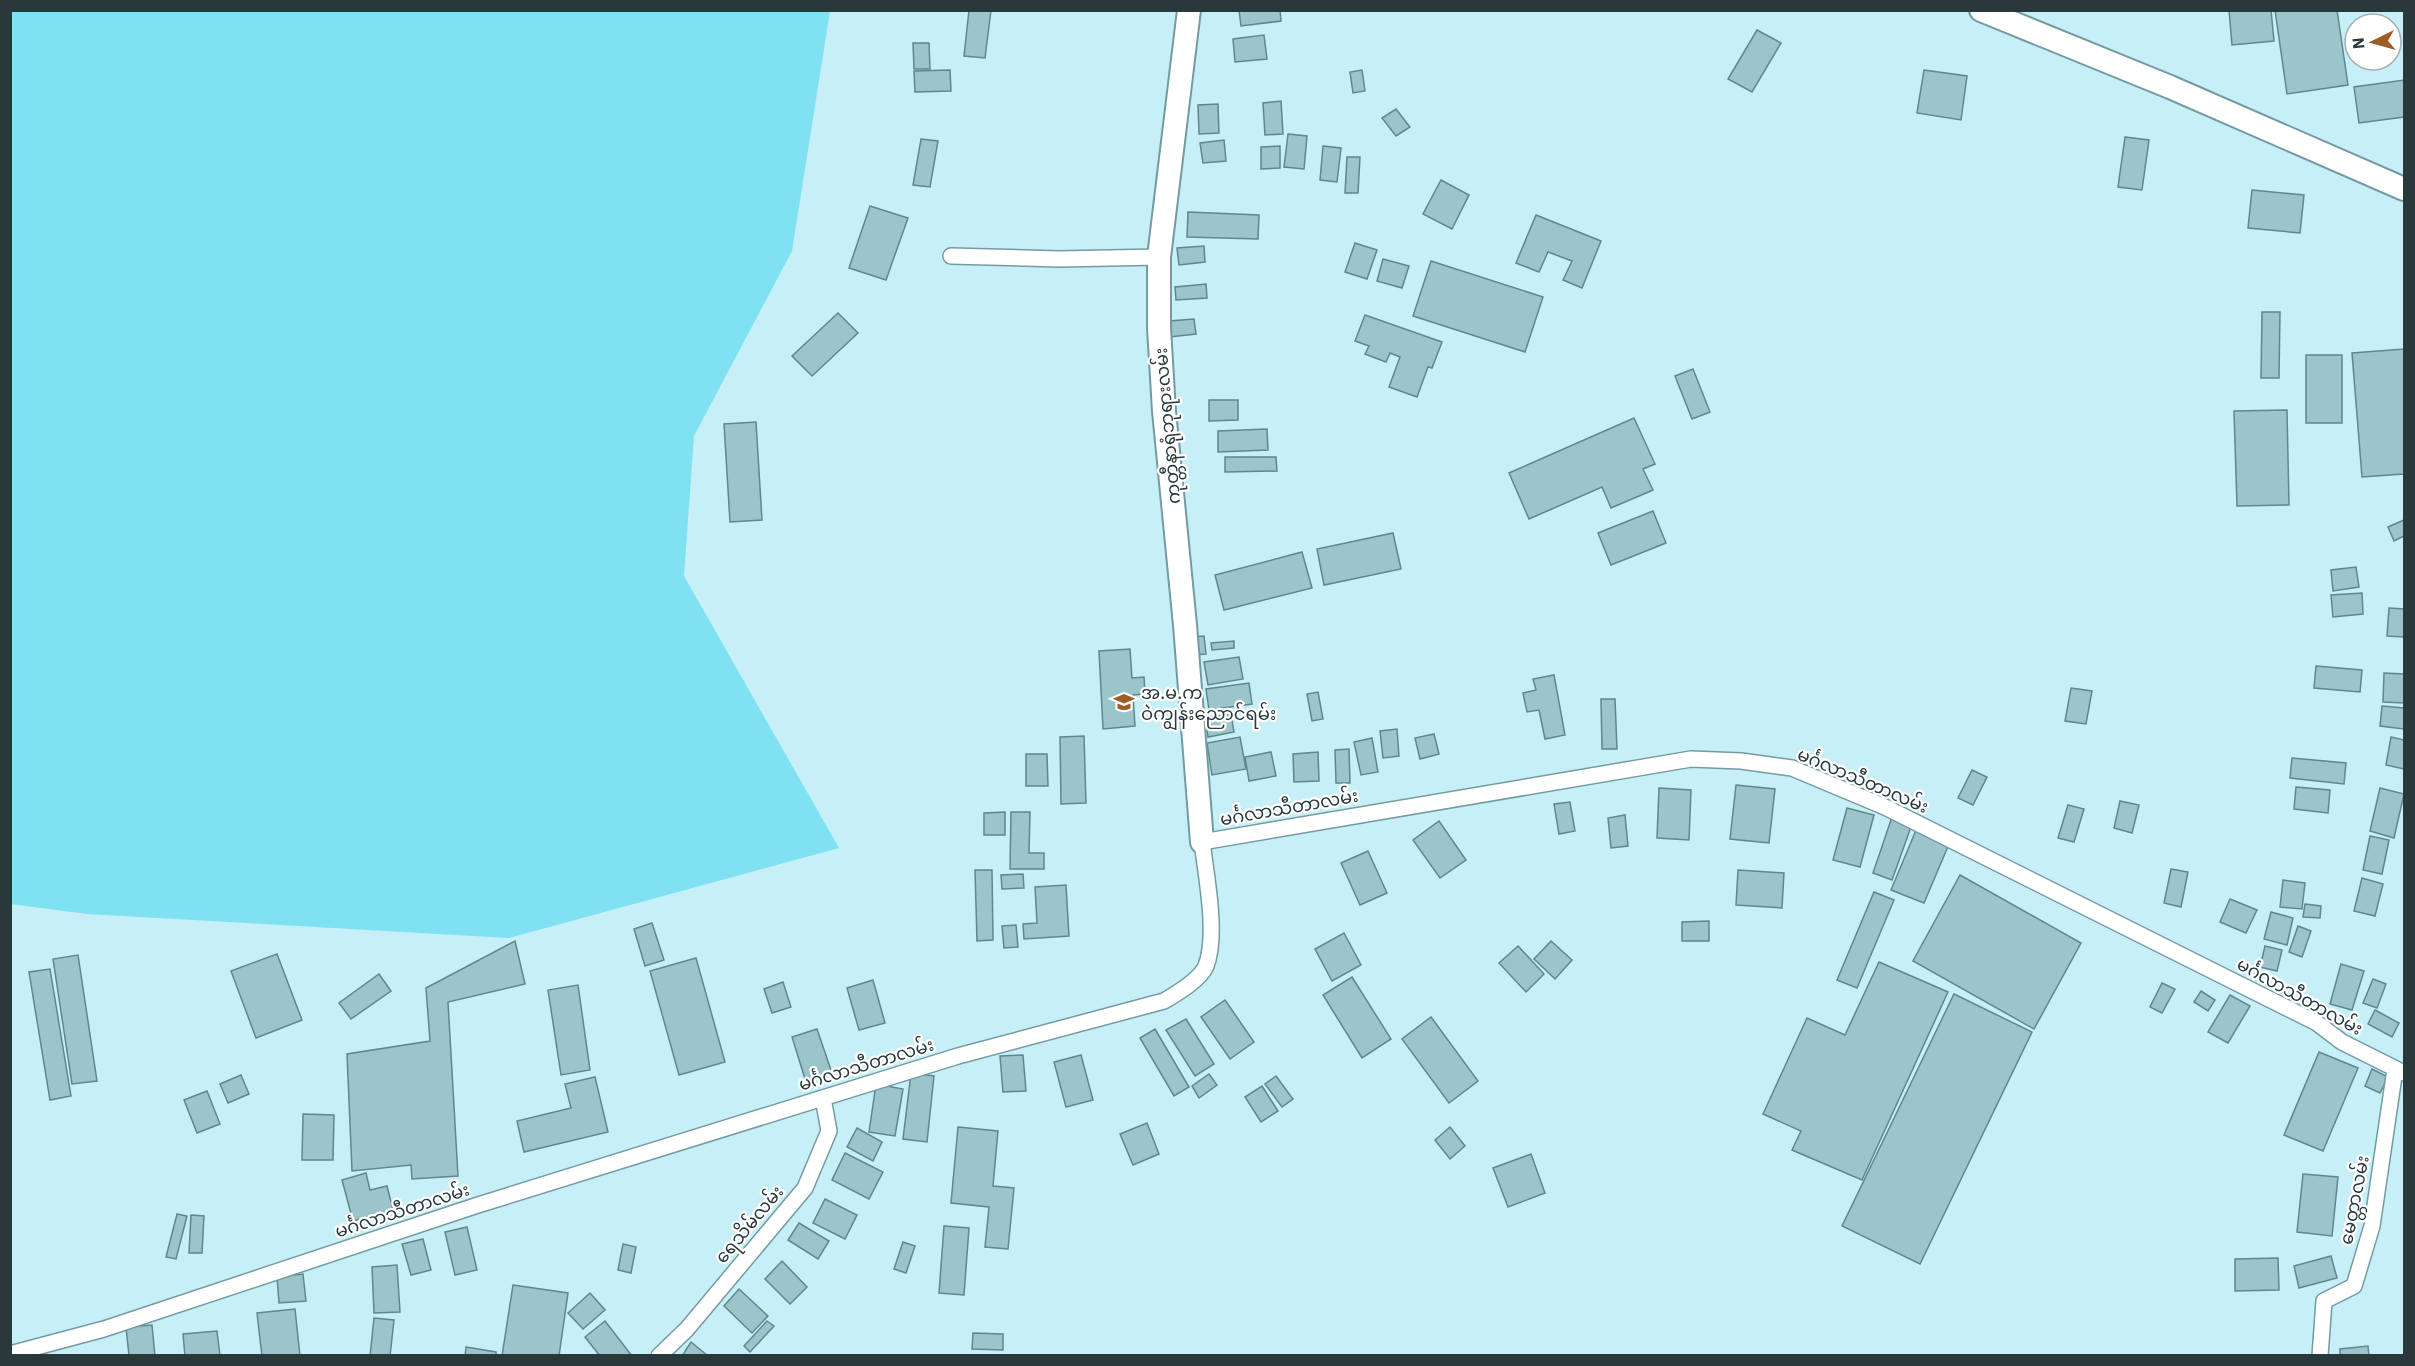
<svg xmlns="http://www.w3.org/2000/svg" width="2415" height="1366" font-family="'IBM Plex Sans','Noto Sans Myanmar',sans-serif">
<rect width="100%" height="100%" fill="#c6eff7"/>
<!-- green -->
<polygon fill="#7fe1f1" points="11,10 830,11 792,251 694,436 684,576 839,848 509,938 87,914 11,904"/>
<!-- building -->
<g fill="#9bc4cb" stroke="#60878d" stroke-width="1.5">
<polygon points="969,10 991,10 985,58 964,56"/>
<polygon points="1239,10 1280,10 1281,21 1241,26"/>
<polygon points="2229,10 2271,10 2274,41 2232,45"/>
<polygon points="2275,10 2337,10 2348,85 2287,94"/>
<polygon points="1757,30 1781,43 1752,92 1728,79"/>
<polygon points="1264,35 1267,59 1235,62 1233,39"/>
<polygon points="913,43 929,43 930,69 914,69"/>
<polygon points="950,70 951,91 915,92 914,71"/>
<polygon points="1362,70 1365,91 1353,93 1350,72"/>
<polygon points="1924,70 1967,76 1961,120 1917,113"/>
<polygon points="2404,80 2404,117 2359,123 2354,87"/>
<polygon points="1281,101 1283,134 1265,135 1263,103"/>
<polygon points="1218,104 1219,133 1199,134 1198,105"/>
<polygon points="1396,109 1410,127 1396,136 1382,118"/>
<polygon points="1288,134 1307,136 1304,169 1284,167"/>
<polygon points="2125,137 2149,140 2142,190 2118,187"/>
<polygon points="921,139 938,141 930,187 913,185"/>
<polygon points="1224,140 1226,161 1203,163 1200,143"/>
<polygon points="1280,146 1280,168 1261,169 1261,147"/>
<polygon points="1323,146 1341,148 1337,182 1320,180"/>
<polygon points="1347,157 1360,157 1358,193 1345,193"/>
<polygon points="1441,180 1469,195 1452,229 1423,214"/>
<polygon points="2252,190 2304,195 2300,233 2248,228"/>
<polygon points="870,206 908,218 886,280 849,268"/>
<polygon points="1188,212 1259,215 1258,239 1187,237"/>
<polygon points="1536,215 1601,241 1582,288 1563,280 1572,261 1548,252 1539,272 1516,263"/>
<polygon points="1355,243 1377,250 1367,279 1345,272"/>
<polygon points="1204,246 1205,262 1179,265 1177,248"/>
<polygon points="1383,259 1409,266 1402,288 1377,281"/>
<polygon points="1431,261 1543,297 1525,352 1413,316"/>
<polygon points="1206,284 1207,298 1176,300 1175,287"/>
<polygon points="2262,312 2280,312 2279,378 2261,378"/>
<polygon points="838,313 858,333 812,376 792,356"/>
<polygon points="1365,315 1442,342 1432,368 1428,367 1417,397 1389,387 1400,357 1390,353 1386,362 1365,354 1369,346 1355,341"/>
<polygon points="1194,319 1196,334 1170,337 1169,321"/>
<polygon points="2404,349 2404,474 2362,477 2352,353"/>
<rect x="2306" y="355" width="36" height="68"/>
<polygon points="1693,369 1710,412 1692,419 1675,376"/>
<polygon points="1209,400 1238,400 1238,420 1209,421"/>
<polygon points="2287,410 2289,505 2237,506 2234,411"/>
<polygon points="1634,418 1655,464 1643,469 1653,490 1611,508 1602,487 1529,519 1509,473"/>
<polygon points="756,422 762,520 730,522 724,424"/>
<polygon points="1267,429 1268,450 1218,452 1218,431"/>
<polygon points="1225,457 1276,457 1277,471 1225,472"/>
<polygon points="1653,511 1666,543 1611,565 1598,533"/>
<polygon points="2404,520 2404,536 2394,541 2388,527"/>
<polygon points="1393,533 1401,569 1324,585 1317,549"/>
<polygon points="1302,552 1312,588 1224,610 1215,575"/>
<polygon points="2356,567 2359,587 2333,591 2331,570"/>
<polygon points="2362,593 2363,614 2333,617 2331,595"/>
<polygon points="2389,608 2404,609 2404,637 2387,636"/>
<polygon points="1204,636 1206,654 1192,655 1190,637"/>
<polygon points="1234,641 1234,648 1212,650 1211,643"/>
<polygon points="1130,649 1132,678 1144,677 1145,694 1133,695 1135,726 1103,729 1099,651"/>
<polygon points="1239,657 1243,679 1208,685 1204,662"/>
<polygon points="2316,666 2362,670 2360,692 2314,688"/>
<polygon points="2384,673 2404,674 2404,703 2383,702"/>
<polygon points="1554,675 1565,735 1545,739 1539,710 1527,712 1523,693 1536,690 1533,679"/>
<polygon points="1249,683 1252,704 1209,710 1206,689"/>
<polygon points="2071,688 2092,691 2086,724 2065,721"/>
<polygon points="1318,692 1323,719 1312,721 1307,694"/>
<polygon points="1601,699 1615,699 1617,749 1602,749"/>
<polygon points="2382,706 2404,708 2404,729 2380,726"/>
<polygon points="1231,714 1234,732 1208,737 1205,718"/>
<polygon points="1397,729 1399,756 1383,758 1380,731"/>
<polygon points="1434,734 1439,754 1420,759 1415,738"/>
<polygon points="1084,736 1086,803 1061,804 1060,737"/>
<polygon points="1240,737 1246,769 1212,775 1207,743"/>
<polygon points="2391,737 2404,740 2404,769 2386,765"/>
<polygon points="1372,738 1378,772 1361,775 1354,742"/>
<polygon points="1349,749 1350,783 1336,783 1335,750"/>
<polygon points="1271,752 1276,776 1249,781 1245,757"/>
<polygon points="1318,752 1319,781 1294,782 1293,754"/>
<polygon points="1026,754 1047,754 1048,786 1026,786"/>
<polygon points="2292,758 2346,763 2344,784 2290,778"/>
<polygon points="1972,770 1987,777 1973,805 1958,798"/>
<polygon points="1736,785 1775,789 1769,843 1730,839"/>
<polygon points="2296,787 2330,790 2328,813 2294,809"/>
<polygon points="1659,788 1691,790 1689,840 1657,838"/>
<polygon points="2380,788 2404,794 2394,838 2370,831"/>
<polygon points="2120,801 2139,805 2132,833 2114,828"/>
<polygon points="1570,802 1575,831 1559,834 1554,804"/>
<polygon points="2068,805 2084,809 2074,842 2058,838"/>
<polygon points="1847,808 1874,815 1860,867 1833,860"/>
<polygon points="1005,812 1005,835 984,835 984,813"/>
<polygon points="1011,812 1030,812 1029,853 1044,853 1044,869 1010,869"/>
<polygon points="1625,815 1628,846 1611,848 1608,818"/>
<polygon points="1892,817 1912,824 1892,880 1873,873"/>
<polygon points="1439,821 1466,860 1440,878 1413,840"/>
<polygon points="1919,823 1952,837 1924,903 1891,890"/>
<polygon points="2370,836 2389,840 2382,874 2363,870"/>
<polygon points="1368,851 1387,893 1360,905 1341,863"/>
<polygon points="2171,869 2188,872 2181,907 2164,903"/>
<polygon points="975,870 992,870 993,940 977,941"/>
<polygon points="1738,870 1784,873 1782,908 1736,905"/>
<polygon points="1023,874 1024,888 1002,889 1001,875"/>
<polygon points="1960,875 2081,943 2034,1029 1913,961"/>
<polygon points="2362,878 2383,884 2375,916 2354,911"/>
<polygon points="2283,880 2305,883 2302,909 2280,907"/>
<polygon points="1066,885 1069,936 1024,939 1023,924 1037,923 1035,887"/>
<polygon points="1874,892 1894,900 1857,988 1837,980"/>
<polygon points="2230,899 2257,910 2246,933 2220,922"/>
<polygon points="2305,904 2321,906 2320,918 2303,917"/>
<polygon points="2271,912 2293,918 2287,945 2264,939"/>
<polygon points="1709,921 1709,941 1682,941 1682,922"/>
<polygon points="652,923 664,960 645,966 634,929"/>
<polygon points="1016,925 1018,947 1004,948 1002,926"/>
<polygon points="2298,926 2311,931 2302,957 2289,952"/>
<polygon points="1344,933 1361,965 1332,981 1315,949"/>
<polygon points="515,941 525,984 448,1002 458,1176 412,1179 411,1165 352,1171 347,1054 430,1041 426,988"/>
<polygon points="1551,941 1572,960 1555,979 1534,959"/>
<polygon points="1518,946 1544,974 1526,992 1499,963"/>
<polygon points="2265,946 2282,950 2277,971 2260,967"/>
<polygon points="277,954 302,1020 256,1038 231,971"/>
<polygon points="78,955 97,1081 72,1084 53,959"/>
<polygon points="696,958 725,1062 679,1075 650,971"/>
<polygon points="1879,962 1948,992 1862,1180 1792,1150 1801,1131 1763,1114 1807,1018 1845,1035"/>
<polygon points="2341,964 2364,971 2352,1010 2330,1004"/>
<polygon points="50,969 71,1096 50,1100 29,972"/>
<polygon points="379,974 391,991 351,1019 339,1003"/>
<polygon points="1352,977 1391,1039 1362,1058 1323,995"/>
<polygon points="2373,979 2386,984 2377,1008 2363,1003"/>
<polygon points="873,980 885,1023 859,1030 847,988"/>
<polygon points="783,982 791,1007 772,1013 764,989"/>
<polygon points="2162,983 2175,989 2162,1013 2150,1007"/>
<polygon points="578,985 590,1070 561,1075 548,990"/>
<polygon points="2201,991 2215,1000 2208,1011 2194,1002"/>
<polygon points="1954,994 2032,1032 1920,1264 1842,1226"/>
<polygon points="2230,995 2250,1006 2228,1043 2208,1032"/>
<polygon points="1225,1000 1254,1042 1230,1059 1201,1017"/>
<polygon points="2375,1010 2399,1023 2392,1037 2368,1024"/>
<polygon points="1431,1017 1478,1081 1449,1103 1402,1039"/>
<polygon points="1186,1019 1214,1064 1195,1076 1166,1030"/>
<polygon points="817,1029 832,1073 806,1082 792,1037"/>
<polygon points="1155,1029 1189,1087 1174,1096 1140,1038"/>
<polygon points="2319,1052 2358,1068 2323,1151 2284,1135"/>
<polygon points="1023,1055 1026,1091 1003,1092 1000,1056"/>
<polygon points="1081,1055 1093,1100 1066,1107 1054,1062"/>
<polygon points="2372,1069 2388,1077 2380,1093 2365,1086"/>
<polygon points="911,1073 934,1076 927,1142 903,1139"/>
<polygon points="1209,1074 1217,1085 1199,1098 1192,1086"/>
<polygon points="241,1075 249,1094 228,1103 220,1084"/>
<polygon points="1276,1076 1293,1099 1282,1107 1265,1084"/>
<polygon points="595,1077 608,1132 524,1152 517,1121 571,1108 565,1084"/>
<polygon points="876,1084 903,1089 895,1136 869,1132"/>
<polygon points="1262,1086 1278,1111 1261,1122 1245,1097"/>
<polygon points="207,1091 220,1124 197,1133 184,1100"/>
<polygon points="303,1114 334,1115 333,1160 302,1160"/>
<polygon points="1147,1123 1159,1154 1133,1165 1120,1134"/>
<polygon points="958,1127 998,1131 993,1186 1014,1188 1008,1249 985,1247 989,1207 951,1203"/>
<polygon points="1450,1127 1465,1146 1450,1159 1435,1140"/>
<polygon points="857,1128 882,1142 873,1161 847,1147"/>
<polygon points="845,1153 883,1172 869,1199 832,1180"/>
<polygon points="1531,1154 1545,1193 1508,1207 1493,1168"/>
<polygon points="366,1173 370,1190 387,1186 393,1210 353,1221 342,1180"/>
<polygon points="2303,1174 2338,1177 2332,1236 2297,1232"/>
<polygon points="825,1199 857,1215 845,1239 813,1223"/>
<polygon points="177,1214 187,1216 176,1259 166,1257"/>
<polygon points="191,1215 204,1216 202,1253 189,1253"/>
<polygon points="799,1223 829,1241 818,1259 788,1240"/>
<polygon points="944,1226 969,1228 964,1295 939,1293"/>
<polygon points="467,1227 477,1270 455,1275 445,1232"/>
<polygon points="423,1239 431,1270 411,1275 402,1244"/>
<polygon points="903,1242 915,1246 906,1273 894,1269"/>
<polygon points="623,1244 636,1247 631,1273 618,1270"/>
<polygon points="2331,1256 2337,1278 2299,1288 2294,1266"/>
<polygon points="2278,1258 2279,1290 2235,1291 2235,1259"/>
<polygon points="782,1261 807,1287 790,1304 765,1279"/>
<polygon points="397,1265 400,1312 374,1313 372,1267"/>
<polygon points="303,1274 306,1301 279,1303 277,1277"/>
<polygon points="513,1285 568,1293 559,1356 502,1356"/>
<polygon points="739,1289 768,1316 752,1333 724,1306"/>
<polygon points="590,1293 605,1310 583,1329 568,1313"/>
<polygon points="295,1309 300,1356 262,1356 257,1313"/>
<polygon points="374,1318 394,1320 390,1356 370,1356"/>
<polygon points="605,1321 632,1356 600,1356 585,1337"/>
<polygon points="767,1321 774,1326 750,1352 744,1346"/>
<polygon points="152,1325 155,1356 129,1356 126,1327"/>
<polygon points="217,1331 220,1356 185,1356 183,1334"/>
<polygon points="973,1333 1003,1334 1003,1350 972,1349"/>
<polygon points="691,1342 708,1356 682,1356"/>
<polygon points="2368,1346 2369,1356 2340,1356 2340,1349"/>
<polygon points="466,1347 496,1352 496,1356 465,1356"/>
</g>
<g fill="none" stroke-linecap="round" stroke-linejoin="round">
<!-- street casing -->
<g stroke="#749ba2" stroke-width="18">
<g id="street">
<polyline points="951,256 1059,259 1159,257"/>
<path d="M10,1354l94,-25 374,-124 480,-149 206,-55c12,-7 36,-21 42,-35 12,-31 0,-91 -4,-124l489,-83 50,2 51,7 93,39 432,216 25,19 62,31"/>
<polyline points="659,1356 687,1329 805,1188 829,1131 823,1098"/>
<polyline points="2320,1356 2324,1301 2354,1286 2372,1226 2395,1069"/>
</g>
</g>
<!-- secondary casing -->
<g stroke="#749ba2" stroke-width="26">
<g id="secondary">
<polyline points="1189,10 1159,257 1159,328 1164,411 1185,625 1202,842"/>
<polyline points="1981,10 2170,87 2404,189"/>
</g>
</g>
<!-- street -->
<use href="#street" stroke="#fff" stroke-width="15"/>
<!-- secondary -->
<use href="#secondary" stroke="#fff" stroke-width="22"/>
</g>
<!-- icons -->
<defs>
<g id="school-bare" transform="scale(1.62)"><path d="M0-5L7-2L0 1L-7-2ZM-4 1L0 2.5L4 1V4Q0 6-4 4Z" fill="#9d5e25" stroke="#fff" stroke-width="2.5" paint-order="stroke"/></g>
</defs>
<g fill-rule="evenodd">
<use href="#school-bare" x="1124" y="702"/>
</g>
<g text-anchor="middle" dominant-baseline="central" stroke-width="4.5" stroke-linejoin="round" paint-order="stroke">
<!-- street labels -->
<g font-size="18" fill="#28383b" stroke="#fff">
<text transform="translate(1167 426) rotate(-95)">ကုတ္တီနာရုံဘုရားလမ်း</text>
<text transform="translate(1863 780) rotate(23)">မင်္ဂလာသီတာလမ်း</text>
<text transform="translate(1289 807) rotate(-10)">မင်္ဂလာသီတာလမ်း</text>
<text transform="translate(2300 996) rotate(29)">မင်္ဂလာသီတာလမ်း</text>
<text transform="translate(866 1064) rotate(-17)">မင်္ဂလာသီတာလမ်း</text>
<text transform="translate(2354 1200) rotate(-79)">မေတ္တာလမ်း</text>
<text transform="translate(402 1210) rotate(-18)">မင်္ဂလာသီတာလမ်း</text>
<text transform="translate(749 1224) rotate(-50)">ရေသိမ်လမ်း</text>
</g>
<!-- poi labels -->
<g font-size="18" fill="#28383b" stroke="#fff" text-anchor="start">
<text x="1141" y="692">အ.မ.က<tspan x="1141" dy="21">ဝဲကျွန်းညောင်ရမ်း</tspan></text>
</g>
</g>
<!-- border -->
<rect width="2415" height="1366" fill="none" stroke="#28383b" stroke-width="24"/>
<!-- north arrow -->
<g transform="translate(2373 42) rotate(265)"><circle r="28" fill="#ffffff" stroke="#a9afb1" stroke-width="1.5"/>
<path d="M0-4.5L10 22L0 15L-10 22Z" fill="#9d5e25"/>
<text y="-9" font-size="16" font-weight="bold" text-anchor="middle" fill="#28383b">N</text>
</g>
</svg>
